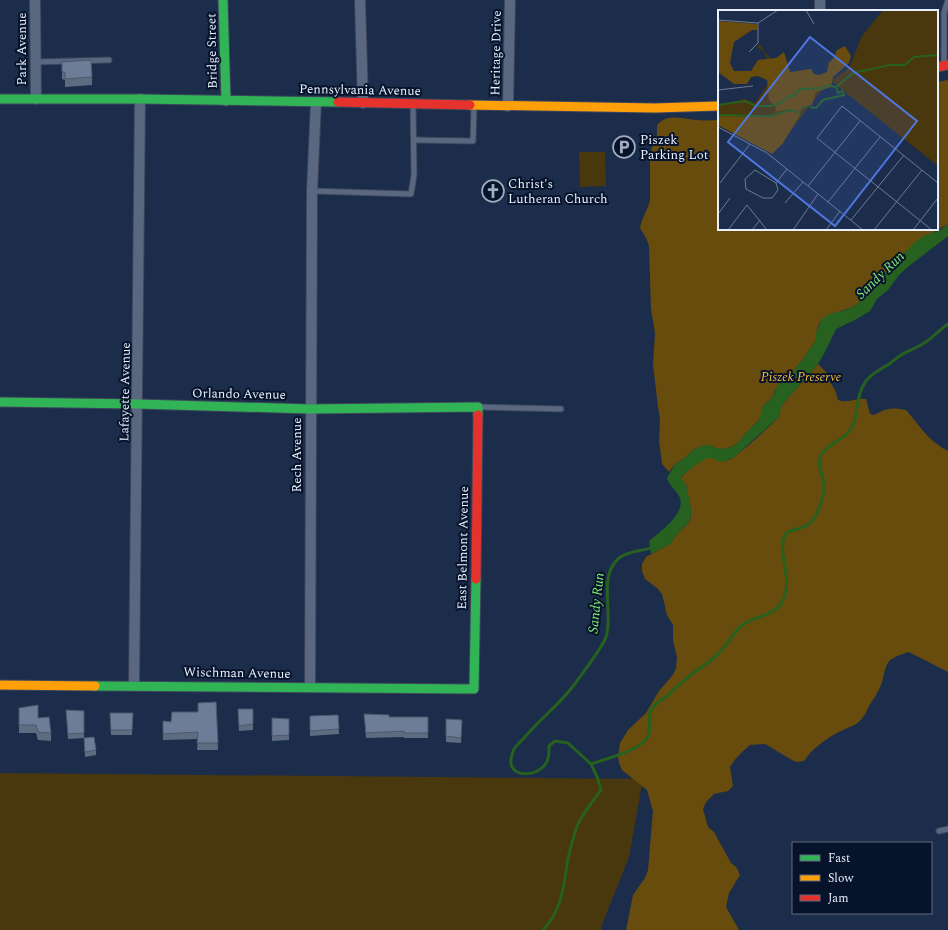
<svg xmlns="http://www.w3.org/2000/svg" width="948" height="930" font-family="Spectral,serif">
<rect width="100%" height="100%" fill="#1b2d4b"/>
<!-- green -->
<g fill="#49370e">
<polygon points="579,152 605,152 606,186 580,187"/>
<polygon points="0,773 643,779 629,857 601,927 602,930 0,930"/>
</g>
<!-- forest -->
<g fill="#674c0d">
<path d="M948,80v144c-21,12 -40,22 -56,41 -11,14 -21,29 -35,39 -9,7 -30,9 -36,17 -4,6 -5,13 -5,20l-6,7 -6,10 -8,9 -1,5 -20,18 -3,8 -7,6 -6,16 -15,15 -5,7 -7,5 -9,2 -8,-1 -5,-3 -16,4 -8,8 -11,7 -6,8 -7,-8 -3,-24 1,-21 -2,-12 -5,-43 2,-31 -4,-24 -2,-63 -3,-8 -6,-10c2,-10 7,-17 10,-27v-48l7,-18v-10c11,-12 25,-6 39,-5 8,1 15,0 23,0v109h218v-147z"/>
<path d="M818,364l8,8 2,7 7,11 3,10c10,4 18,-3 28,-1l4,15 4,1c12,-7 18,-8 32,-5 15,17 21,30 42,41v221l-39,-20c-5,1 -17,6 -20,9 -5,7 -5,16 -8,24 -3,8 -8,14 -12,21 -2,4 -3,8 -6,11 -5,9 -18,11 -26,16 -13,7 -25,16 -33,28l-8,1 -4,-2 -27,-16 -15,1c-8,7 -15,13 -20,22l3,19 -5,5 -14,3 -8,8 -3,7 5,18 6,5 17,31 6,5 3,7 -11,18 -3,14 13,23h-113l7,-35 12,-17 3,-8 5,-59 -6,-21 -25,-20 -3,-7 -1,-7 2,-13 8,-13 18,-17 13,-22 13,-15 4,-7 1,-12 -4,-16v-16l-6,-10 -5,-21 -5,-6 -12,-9 -3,-8v-7l4,-7 24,-13 8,-11 12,-12 1,-10 -2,-13 -3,-7 1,-4 -6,-8c1,-5 23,-22 29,-22 5,1 12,5 18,3 8,-2 44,-36 52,-44v-8l2,-3z"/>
</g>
<!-- water -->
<path fill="#27611f" d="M948,224v12l-39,30 -10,9 -11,15 -11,9 -7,12 -17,10 -5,2 -12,6 -11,23 -7,12 -36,41 -3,12 -45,40 -11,5 -5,-1 -7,-3h-4l-16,10 -9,8 -1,3 5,6 3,13 2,13 -1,10 -12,12 -8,11 -19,10 -2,-13c10,-8 39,-29 30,-45 -3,-6 -10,-11 -12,-18l8,-14 11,-7 8,-8 10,-4h6l5,3 8,1 9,-2 7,-5 5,-7 15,-15 4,-14 9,-8 6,-13 16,-13 2,-5 8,-9 6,-10 6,-7v-8l6,-14 7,-5 17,-4 10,-5 16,-14 20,-26 22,-22 11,-8 14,-4z"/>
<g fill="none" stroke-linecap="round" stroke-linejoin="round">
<!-- stream -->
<g stroke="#27611f" stroke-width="3">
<path d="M591,764c14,-5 48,-13 56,-26 7,-11 -4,-23 10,-35 3,-3 7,-5 10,-7 9,-8 17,-16 26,-23 9,-7 18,-11 25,-19 8,-8 13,-17 20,-25 13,-14 35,-11 44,-27 12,-23 -4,-44 2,-65 4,-12 24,-2 33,-24 3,-7 8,-19 7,-27 0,-10 -8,-21 -3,-31 7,-12 23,-15 30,-26 8,-12 4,-34 15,-48 5,-7 13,-11 20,-15 6,-3 10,-8 15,-11 6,-4 13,-6 20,-10 10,-5 18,-15 27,-21"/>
<path d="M543,930c19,-20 21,-45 25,-71 2,-10 5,-20 8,-30 5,-15 16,-26 25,-39l-3,-11 -7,-15 -23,-21 -13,-2 -6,5c0,7 0,15 -5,20 -8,8 -25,12 -32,1 -3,-5 0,-13 2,-18 3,-4 7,-8 10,-11 16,-19 36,-34 50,-53 8,-11 28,-37 32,-48 8,-25 -9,-60 13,-79 10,-8 23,-6 34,-11"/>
</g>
<!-- lane casing -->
<g stroke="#3d465b" stroke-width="7">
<g id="lane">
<polyline points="35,62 109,60"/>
<polyline points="944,65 944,13 948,0"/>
<polyline points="414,140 473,141 474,106"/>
<polyline points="312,191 411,194 414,175 413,105"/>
<polyline points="479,407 561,409"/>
<polyline points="939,831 948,829"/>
</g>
</g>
<!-- street casing -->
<g stroke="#3d465b" stroke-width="12">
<g id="street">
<polyline points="35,0 36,99"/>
<polyline points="360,0 363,103"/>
<polyline points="820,0 820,11"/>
<polyline points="508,106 510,0"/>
<polyline points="134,685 140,99"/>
<polyline points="310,687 312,191 316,102"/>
</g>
</g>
<!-- fast casing -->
<g stroke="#3d465b" stroke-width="11">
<g id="fast">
<polyline points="223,0 226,101"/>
<polyline points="0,99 140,99 338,102"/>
<polyline points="0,402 138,404 310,409 478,407 478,415"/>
<polyline points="95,686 474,689 476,579"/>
</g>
</g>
<!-- slow casing -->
<g stroke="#3d465b" stroke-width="11">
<g id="slow">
<polyline points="470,105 655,108 719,106"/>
<polyline points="0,685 95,686"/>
</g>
</g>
<!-- jam casing -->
<g stroke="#3d465b" stroke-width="11">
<g id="jam">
<polyline points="937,67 948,65"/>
<polyline points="338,102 470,105"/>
<polyline points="476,579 478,415"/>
</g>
</g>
<!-- lane -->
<use href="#lane" stroke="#596880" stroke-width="5"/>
<!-- street -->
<use href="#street" stroke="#596880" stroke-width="10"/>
<!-- fast -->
<use href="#fast" stroke="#30b455" stroke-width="9"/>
<!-- slow -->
<use href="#slow" stroke="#ff9f0a" stroke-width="9"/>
<!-- jam -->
<use href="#jam" stroke="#e5322d" stroke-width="9"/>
</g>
<!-- wall -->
<g fill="#5e6c82">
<polygon points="62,62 92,77 92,85 65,87 65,80 62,79"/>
<polygon points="216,702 218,750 197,750 198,739 163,740 163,721 171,722 198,712"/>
<polygon points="19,708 38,718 51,733 51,741 38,740 36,733 19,733"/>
<polygon points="238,709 253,709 253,730 239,731"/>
<polygon points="66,710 84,711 84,738 96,750 96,755 85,757 84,738 68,739"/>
<polygon points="110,713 133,713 132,735 111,735"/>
<polygon points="364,714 389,717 428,717 428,738 404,738 404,737 366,738"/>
<polygon points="338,715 339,734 310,736 310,716"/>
<polygon points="272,718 289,719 289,740 272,741"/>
<polygon points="446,719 462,725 461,743 446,742"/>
</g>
<!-- building -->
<g fill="#6d7d97" stroke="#4c586a">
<polygon points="91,60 92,77 65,79 65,72 62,72 62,62"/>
<polygon points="216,702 218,743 197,743 198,732 163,734 163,721 171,722 172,712 198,712 198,703"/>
<polygon points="38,705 38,718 49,717 51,733 38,732 36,725 19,725 19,708"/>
<polygon points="238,709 253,709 253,724 239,726"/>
<polygon points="66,710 84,711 84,733 68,734"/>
<polygon points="110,713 133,713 132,730 111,730"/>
<polygon points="364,714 389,715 389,717 428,717 428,733 404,733 404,731 366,733"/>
<polygon points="338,715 339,729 310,731 310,716"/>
<polygon points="272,718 289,719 289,735 272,736"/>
<polygon points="446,719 462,720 461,738 446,736"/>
<polygon points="94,737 96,750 85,752 84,738"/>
</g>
<!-- icons -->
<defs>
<g id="parking-ring" transform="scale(1.15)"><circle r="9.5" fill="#06132b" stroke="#a0acbf" stroke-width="1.5"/><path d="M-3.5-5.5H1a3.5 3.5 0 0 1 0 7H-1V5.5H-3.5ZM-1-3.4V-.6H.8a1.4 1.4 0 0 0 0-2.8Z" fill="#a0acbf"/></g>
<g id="church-ring" transform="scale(1.15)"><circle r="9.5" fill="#06132b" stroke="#a0acbf" stroke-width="1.5"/><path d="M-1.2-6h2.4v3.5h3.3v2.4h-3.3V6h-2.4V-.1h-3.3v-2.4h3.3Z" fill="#a0acbf"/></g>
</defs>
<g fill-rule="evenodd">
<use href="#parking-ring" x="624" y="147"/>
<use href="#church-ring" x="493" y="191"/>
</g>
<g text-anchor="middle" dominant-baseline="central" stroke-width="4" stroke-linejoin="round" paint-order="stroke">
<!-- street labels -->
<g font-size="13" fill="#e8f0fe" stroke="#06132b">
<text transform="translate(22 49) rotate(-90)">Park Avenue</text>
<text transform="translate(212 51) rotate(-91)">Bridge Street</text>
<text transform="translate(496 53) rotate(-89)">Heritage Drive</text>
<text transform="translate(360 90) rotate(1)">Pennsylvania Avenue</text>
<text transform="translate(125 392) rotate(-89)">Lafayette Avenue</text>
<text transform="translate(239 394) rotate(1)">Orlando Avenue</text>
<text transform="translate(297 455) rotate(-90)">Rech Avenue</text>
<text transform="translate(463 548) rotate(-89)">East Belmont Avenue</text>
<text transform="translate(237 673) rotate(1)">Wischman Avenue</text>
</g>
<!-- poi labels -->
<g font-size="13" fill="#e8f0fe" stroke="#06132b" text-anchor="start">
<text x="640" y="140">Piszek<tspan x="640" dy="15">Parking Lot</tspan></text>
<text x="508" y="184">Christ's<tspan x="508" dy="15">Lutheran Church</tspan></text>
</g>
<!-- park labels -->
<g font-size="13" font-style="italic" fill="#f9bb41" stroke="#06132b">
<text x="801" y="377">Piszek Preserve</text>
</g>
<!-- water labels -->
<g font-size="14" font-style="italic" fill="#84ea70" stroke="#06132b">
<text transform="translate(880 275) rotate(-44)">Sandy Run</text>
<text transform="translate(596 603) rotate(-84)">Sandy Run</text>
</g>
</g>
<!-- overview -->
<g transform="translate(718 10)">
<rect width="220" height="220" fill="#1b2d4b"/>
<path d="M165,0h55v156l-107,-85 18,-13 13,-32zM41,34l13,17 11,-4 14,32 35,-12 -59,76 -55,-29v-19l27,-6 10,4 19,-28 -10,-23 -7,-5z" fill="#49370e"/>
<path d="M0,11l39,3v6h-5l-18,12 -4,21 4,8h17l7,-11 18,-2 8,-6 6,20 21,-3 3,5 5,1 8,-3 2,-10 4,-3 4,-9 8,-4 6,10 -2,7 -16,14 -2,10 -15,5 -4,13 -9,1 -3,6 -9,-3 -16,3 1,-5 -7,-7 -2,-20 -9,-4 -7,1 -4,7h-13l-16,-12zM73,101l10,3 -18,29 -11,11 -54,-29v-9l52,1z" fill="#674c0d"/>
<path d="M85,96h7l-8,3 -2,5 -9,-3 -21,6 -52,-1v-2l52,1 21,-6 9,3z" fill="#27611f"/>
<path fill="none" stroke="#27611f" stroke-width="2" d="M118,77l17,-14 37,-8h15l9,-8 24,-2M0,95l27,-4 11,5h15l11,-4 6,-6h6l6,-7 23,-1 5,-3 7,2M92,97l6,1 7,-8 21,-5 -2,-4 -4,2 -2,-6"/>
<path fill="none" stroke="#6d7b93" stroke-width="1" d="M88,0l8,14M0,10l40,3 20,-13M31,42l9,-9v-20M0,80l35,-4M0,117l49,26 96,77M37,160l21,13 2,7 -6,8h-9l-17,-9 -1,-10zM2,173l30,-39M58,173l11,-14M90,176l52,-65M110,192l52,-65M67,193l18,-21M0,204l12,-16M133,210l53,-65M10,220l19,-25 20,25M34,220l8,-10M75,220l25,-36M108,220l14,-19M156,220l48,-60M195,220l25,-32M214,220l-115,-92 25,-32 96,77"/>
<path fill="#5076e2" fill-opacity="0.15" stroke="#5076e2" stroke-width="2" d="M92,27l107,84 -82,105 -107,-84z"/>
<rect width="220" height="220" fill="none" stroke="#e8f0fe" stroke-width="2"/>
</g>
<!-- legend -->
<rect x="792" y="842" width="140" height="72" fill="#06132b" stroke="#606b7f"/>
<rect x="800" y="855" width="20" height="6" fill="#30b455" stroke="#606b7f"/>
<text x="828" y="862" font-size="12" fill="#e8f0fe">Fast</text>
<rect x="800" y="875" width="20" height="6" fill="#ff9f0a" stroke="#606b7f"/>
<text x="828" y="882" font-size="12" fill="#e8f0fe">Slow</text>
<rect x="800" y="895" width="20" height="6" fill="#e5322d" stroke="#606b7f"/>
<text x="828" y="902" font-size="12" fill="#e8f0fe">Jam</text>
</svg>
